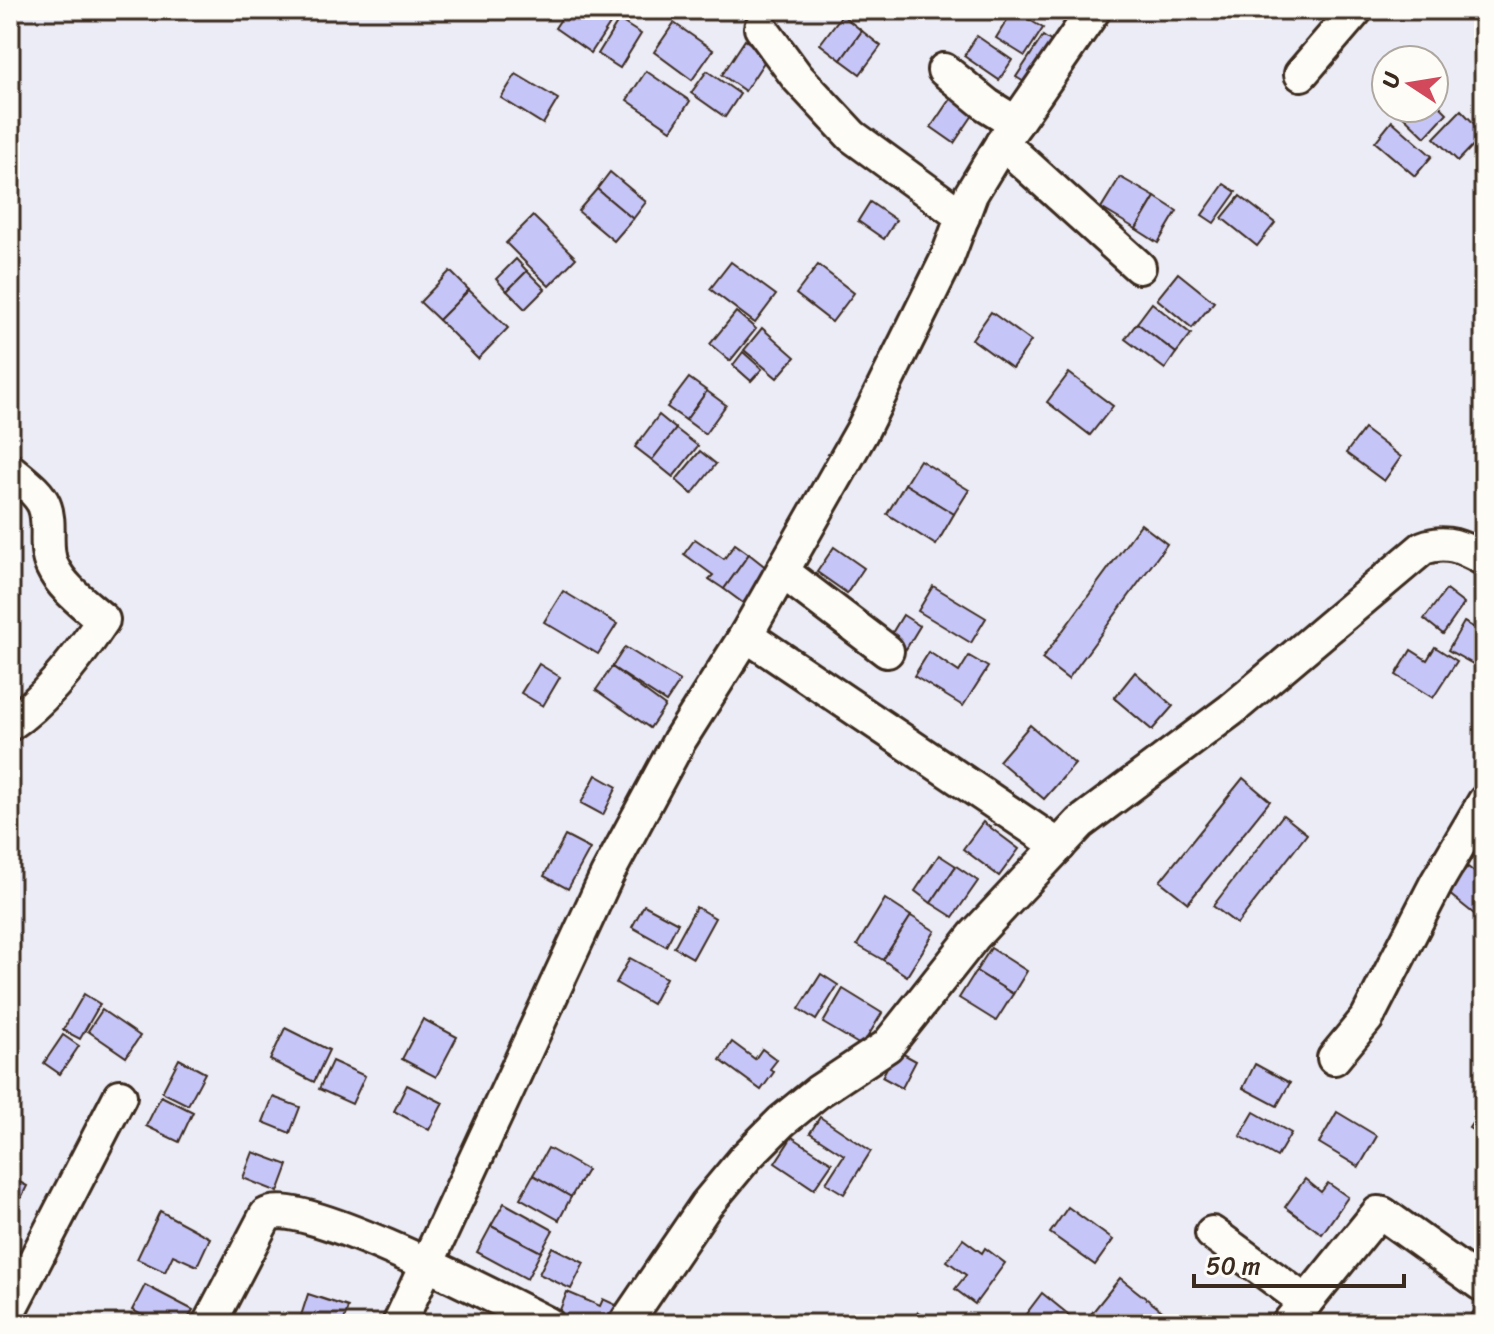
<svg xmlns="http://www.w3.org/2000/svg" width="1494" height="1334" font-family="Sriracha,sans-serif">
<rect width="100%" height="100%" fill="#ececf7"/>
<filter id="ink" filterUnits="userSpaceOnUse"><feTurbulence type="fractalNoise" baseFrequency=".0125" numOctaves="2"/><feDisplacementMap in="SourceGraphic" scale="16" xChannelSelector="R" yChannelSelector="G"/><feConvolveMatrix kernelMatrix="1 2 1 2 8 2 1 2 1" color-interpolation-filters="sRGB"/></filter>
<g filter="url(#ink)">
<!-- building -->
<g fill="#c6c5f7" stroke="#3b2a1e" stroke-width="2">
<polygon points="567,10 590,10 610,24 591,53 555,28"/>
<polygon points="1013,10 1043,28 1025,56 996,38"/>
<polygon points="1278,10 1298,10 1291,20"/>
<polygon points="842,15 862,31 841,60 820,44"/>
<polygon points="619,20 641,34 620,68 598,54"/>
<polygon points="674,23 713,50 692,80 654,52"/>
<polygon points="862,31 881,46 860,74 841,60"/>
<polygon points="977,36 1012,60 999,80 964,56"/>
<polygon points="1043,36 1061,48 1034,88 1016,77"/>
<polygon points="745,40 768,56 745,91 722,75"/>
<polygon points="646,71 690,101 671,130 627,100"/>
<polygon points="707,71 740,94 725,117 691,93"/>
<polygon points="516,74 558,99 543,124 501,98"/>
<polygon points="952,96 975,112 954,143 931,127"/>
<polygon points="1434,100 1447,113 1425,137 1395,108 1434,108"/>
<polygon points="1461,110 1484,134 1458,161 1434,138"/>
<polygon points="1392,121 1432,156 1415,176 1375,142"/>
<polygon points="610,172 646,202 633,219 597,189"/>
<polygon points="1120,177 1155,197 1136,229 1101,208"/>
<polygon points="1224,184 1236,192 1214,223 1202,215"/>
<polygon points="597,189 633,219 614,241 578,211"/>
<polygon points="1240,196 1275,223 1257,246 1222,218"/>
<polygon points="1155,197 1177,211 1158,243 1136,229"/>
<polygon points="870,202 896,220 884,239 858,221"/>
<polygon points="533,216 576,258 549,286 506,243"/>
<polygon points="516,259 527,271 507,291 496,279"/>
<polygon points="731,262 776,295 755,323 710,289"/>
<polygon points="818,265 854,293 832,322 796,294"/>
<polygon points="450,271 469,290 439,320 420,302"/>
<polygon points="527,271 545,289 525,309 507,291"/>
<polygon points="1178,273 1214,302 1192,328 1157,299"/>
<polygon points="469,290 508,328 478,359 439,320"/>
<polygon points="1152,303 1191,334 1176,353 1137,323"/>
<polygon points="736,312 756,329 730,361 710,344"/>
<polygon points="991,312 1031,341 1012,368 972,339"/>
<polygon points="1137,323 1176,353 1165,369 1125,339"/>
<polygon points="762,328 795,357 777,378 744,350"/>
<polygon points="743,352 762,369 751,381 733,365"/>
<polygon points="1069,373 1113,406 1090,435 1047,402"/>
<polygon points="689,378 707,391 686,420 667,407"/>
<polygon points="707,391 726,405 705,434 686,420"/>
<polygon points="659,415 676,429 652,460 635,447"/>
<polygon points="676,429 698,446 673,477 652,460"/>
<polygon points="1364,429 1401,457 1384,481 1346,453"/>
<polygon points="700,451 716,464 692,494 676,480"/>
<polygon points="920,460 969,490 954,514 905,484"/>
<polygon points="905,484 954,514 936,545 887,514"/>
<polygon points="1141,524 1167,544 1068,679 1042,659"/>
<polygon points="695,539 724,559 735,544 749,554 724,589 709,579 713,575 684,554"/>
<polygon points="834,547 864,568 847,593 817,572"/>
<polygon points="749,554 768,569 743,603 724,589"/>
<polygon points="933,586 986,618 971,643 918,611"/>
<polygon points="1446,590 1464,604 1443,634 1424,619"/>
<polygon points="563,591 617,624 598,654 544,622"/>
<polygon points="903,615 920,626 906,649 889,638"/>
<polygon points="1464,622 1484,633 1484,670 1448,650"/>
<polygon points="625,647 680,681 666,702 612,667"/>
<polygon points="1435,647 1457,661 1433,698 1396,675 1411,650 1427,660"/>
<polygon points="929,652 959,672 969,656 988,667 963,706 914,676"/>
<polygon points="539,664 560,677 543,706 521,693"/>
<polygon points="612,667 665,706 650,728 596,690"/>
<polygon points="1135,672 1173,706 1152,730 1114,698"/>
<polygon points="1030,725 1075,764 1044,799 999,761"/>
<polygon points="596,775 617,787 603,815 581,803"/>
<polygon points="1243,778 1270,801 1188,903 1160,881"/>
<polygon points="1283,815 1307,834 1237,924 1213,906"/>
<polygon points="983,822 1019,849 999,876 963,849"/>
<polygon points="565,836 590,849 568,889 544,876"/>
<polygon points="939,855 956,866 931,903 915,891"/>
<polygon points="956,866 978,881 953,917 931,903"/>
<polygon points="1468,867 1484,880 1484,922 1448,893"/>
<polygon points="885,899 911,916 883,960 857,945"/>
<polygon points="644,905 678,923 666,946 632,927"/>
<polygon points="696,907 715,918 693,958 674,947"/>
<polygon points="911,916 935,931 907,976 883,960"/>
<polygon points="991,948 1027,971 1013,994 976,971"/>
<polygon points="630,958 666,978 652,1004 616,983"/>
<polygon points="976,971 1013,994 996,1021 959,998"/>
<polygon points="821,974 838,985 816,1020 799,1009"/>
<polygon points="843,989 882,1013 862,1046 823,1023"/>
<polygon points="84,994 100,1004 80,1039 63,1030"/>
<polygon points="102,1010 140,1036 126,1057 88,1031"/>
<polygon points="423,1019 457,1037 436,1077 402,1059"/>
<polygon points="285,1028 329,1050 314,1082 270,1060"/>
<polygon points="63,1035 79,1046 60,1074 44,1063"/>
<polygon points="732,1042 755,1059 762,1049 777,1060 770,1069 774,1072 761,1090 720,1060"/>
<polygon points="896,1050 916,1061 902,1088 882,1077"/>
<polygon points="179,1059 205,1073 188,1105 162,1092"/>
<polygon points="332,1061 365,1076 352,1104 319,1089"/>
<polygon points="1255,1064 1290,1083 1277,1106 1243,1088"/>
<polygon points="407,1085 443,1103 429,1130 394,1111"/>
<polygon points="161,1096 193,1112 179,1142 146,1126"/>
<polygon points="273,1097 300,1107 290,1133 263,1122"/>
<polygon points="1484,1105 1484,1137 1469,1128"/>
<polygon points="1254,1112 1291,1133 1277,1157 1240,1136"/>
<polygon points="1337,1112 1377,1136 1359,1167 1319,1143"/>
<polygon points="820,1117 871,1151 844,1194 826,1183 844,1155 810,1133"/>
<polygon points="792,1137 832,1163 814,1189 775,1163"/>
<polygon points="548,1148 587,1170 571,1197 533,1175"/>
<polygon points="253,1152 288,1165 278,1192 243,1178"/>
<polygon points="533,1175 571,1197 559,1220 520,1198"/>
<polygon points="10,1177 27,1186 10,1220"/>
<polygon points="1305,1179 1321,1192 1328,1183 1348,1197 1322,1234 1285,1207"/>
<polygon points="504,1203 553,1230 541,1252 491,1226"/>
<polygon points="1068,1207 1113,1240 1095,1265 1050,1233"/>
<polygon points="160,1211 210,1238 197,1266 173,1255 165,1272 137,1259"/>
<polygon points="491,1226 541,1252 527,1279 477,1252"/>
<polygon points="963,1239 982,1253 985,1248 1005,1263 975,1304 955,1289 966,1275 947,1261"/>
<polygon points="552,1247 584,1263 571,1289 539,1274"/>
<polygon points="1120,1278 1171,1318 1167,1324 1094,1324 1087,1319"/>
<polygon points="145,1285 193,1310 185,1324 159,1324 132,1310"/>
<polygon points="567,1292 600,1306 603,1299 616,1305 607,1324 578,1324 558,1315"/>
<polygon points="1042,1293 1069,1315 1062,1324 1023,1324 1020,1322"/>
<polygon points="308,1294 348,1307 343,1324 299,1322"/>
<polygon points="1484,1299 1484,1324 1480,1324 1470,1316"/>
<polygon points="918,1312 937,1324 910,1324"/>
<polygon points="470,1317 485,1319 503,1324 468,1324"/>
</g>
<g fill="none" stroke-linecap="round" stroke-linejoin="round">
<!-- minor casing -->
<g stroke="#3b2a1e" stroke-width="38">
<g id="minor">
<polyline points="761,28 797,77 852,136 963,217"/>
<polyline points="944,70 987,105 1016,123"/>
<polyline points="1301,74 1356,10"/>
<polyline points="1002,143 1139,267"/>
<path d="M10,470c11,10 28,21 34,35 8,19 -1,42 8,61 10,22 33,38 51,54 -24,36 -57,80 -93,104"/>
<polyline points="783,572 887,651"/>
<polyline points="746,635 1059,846"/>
<polyline points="1334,1058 1367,1018 1437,882 1484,802"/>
<polyline points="1212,1233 1306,1302"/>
<polyline points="10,1309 120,1096"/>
<path d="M209,1324l57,-109c32,-22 242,89 282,109"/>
<polyline points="399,1324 607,875 679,741 746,635 862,431 946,261 971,194 1002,143 1094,10"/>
<path d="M625,1324l81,-119 40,-48 36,-36 37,-30 68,-45 87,-110 106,-113 151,-113 192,-162c24,-9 40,0 61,11"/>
<polyline points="1288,1324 1378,1213 1383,1214 1481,1284"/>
</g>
</g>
<!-- minor -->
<use href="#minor" stroke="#fdfcf7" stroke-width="32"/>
</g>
</g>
<!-- margin -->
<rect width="1494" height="1334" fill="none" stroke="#fdfcf7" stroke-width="40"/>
<rect x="20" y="20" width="1454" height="1294" fill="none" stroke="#3b2a1e" stroke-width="3" filter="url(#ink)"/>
<!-- north arrow -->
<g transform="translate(1410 84) rotate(282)"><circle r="38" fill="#fdfcf7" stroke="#afa8a0" stroke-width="2"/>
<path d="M0-6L14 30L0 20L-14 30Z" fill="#d1495b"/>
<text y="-12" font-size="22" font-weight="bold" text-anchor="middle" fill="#3b2a1e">U</text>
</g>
<!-- scale -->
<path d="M1194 1274v12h210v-12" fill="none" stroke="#3b2a1e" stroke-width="4"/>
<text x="1206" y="1274" font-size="24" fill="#3b2a1e" stroke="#fdfcf7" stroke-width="6" paint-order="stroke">50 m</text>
</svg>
